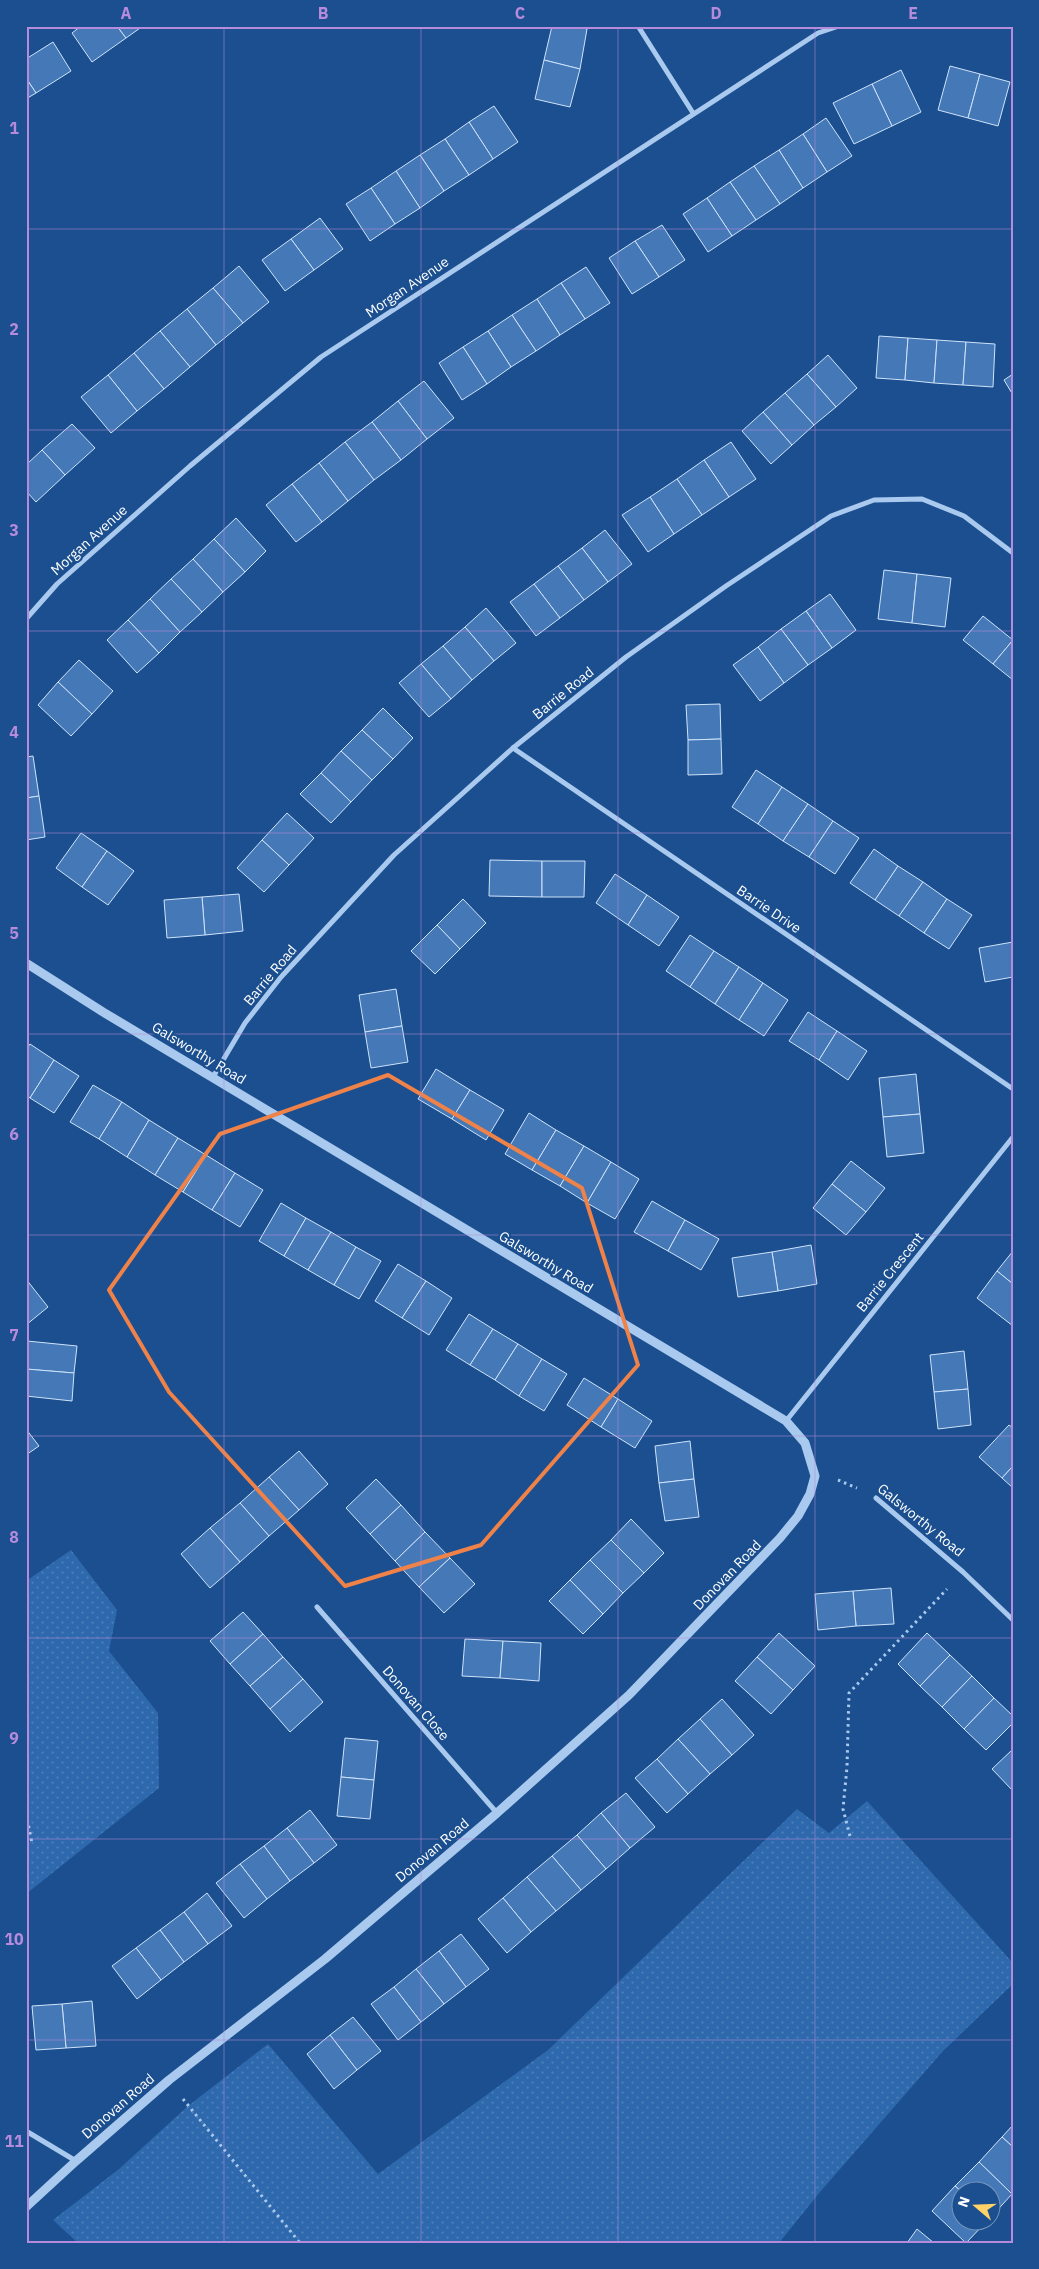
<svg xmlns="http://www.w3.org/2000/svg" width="1039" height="2269" font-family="'IBM Plex Sans',sans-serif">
<defs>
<pattern id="grass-dots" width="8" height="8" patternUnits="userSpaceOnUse" patternTransform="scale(1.25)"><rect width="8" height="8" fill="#2e69ad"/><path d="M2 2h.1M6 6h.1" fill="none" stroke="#4d80b9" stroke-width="1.8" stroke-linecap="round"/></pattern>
</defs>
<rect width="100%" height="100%" fill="#1b4f8f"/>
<!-- grass -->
<g fill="url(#grass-dots)">
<polygon points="71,1550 117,1610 109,1651 158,1713 159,1788 26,1894 26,1581"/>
<polygon points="867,1801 1013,1963 1013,1984 943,2051 820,2192 779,2243 78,2243 53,2220 119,2169 188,2106 268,2044 378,2174 548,2050 797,1809 829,1833"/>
</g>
<!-- building -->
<g fill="#4478b7" stroke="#cfe3fa">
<polygon points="81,26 117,26 126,38 92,62 72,33"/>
<polygon points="117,26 143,26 126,38"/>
<polygon points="552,26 576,26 587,29 580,69 544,60"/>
<polygon points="53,42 71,71 36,93 26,78 26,59"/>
<polygon points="544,60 580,69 570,107 535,99"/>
<polygon points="950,66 980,74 968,118 938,110"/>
<polygon points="901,70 921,112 892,126 872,84"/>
<polygon points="980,74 1010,82 998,126 968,118"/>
<polygon points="26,78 36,93 26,99"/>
<polygon points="872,84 892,126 854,144 833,103"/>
<polygon points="494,106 518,142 493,159 469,122"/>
<polygon points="826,118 852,156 827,172 803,134"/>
<polygon points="469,122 493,159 469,175 445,139"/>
<polygon points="803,134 827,172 803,188 779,150"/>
<polygon points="445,139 469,175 444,191 420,155"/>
<polygon points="779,150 803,188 780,204 754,166"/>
<polygon points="420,155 444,191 420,208 396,171"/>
<polygon points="754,166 780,204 756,220 730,182"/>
<polygon points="396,171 420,208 395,224 371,188"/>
<polygon points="730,182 756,220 732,236 707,198"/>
<polygon points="371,188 395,224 370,241 346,204"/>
<polygon points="707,198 732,236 708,252 683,214"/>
<polygon points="320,218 343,249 314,270 291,239"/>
<polygon points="662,225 685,260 659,277 635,241"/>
<polygon points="291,239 314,270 285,291 262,260"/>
<polygon points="635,241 659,277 632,294 609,258"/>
<polygon points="239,266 269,302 243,323 213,288"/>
<polygon points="586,267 610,303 585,319 561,283"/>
<polygon points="561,283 585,319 560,335 537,299"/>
<polygon points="213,288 243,323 216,345 187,309"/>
<polygon points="537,299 560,335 536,351 512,315"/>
<polygon points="187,309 216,345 190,367 160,331"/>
<polygon points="512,315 536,351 511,367 488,331"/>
<polygon points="160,331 190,367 164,389 134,353"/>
<polygon points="488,331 511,367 487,384 463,347"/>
<polygon points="879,336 908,338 905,380 876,378"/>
<polygon points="908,338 937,340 934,383 905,380"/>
<polygon points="937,340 966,342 963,385 934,383"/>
<polygon points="966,342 995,344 993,387 963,385"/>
<polygon points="463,347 487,384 462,400 439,363"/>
<polygon points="134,353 164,389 137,411 108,375"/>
<polygon points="828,355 857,388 836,407 807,374"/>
<polygon points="807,374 836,407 814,425 785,393"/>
<polygon points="1013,374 1013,395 1004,380"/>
<polygon points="108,375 137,411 111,433 81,397"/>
<polygon points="424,381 454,418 427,439 398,401"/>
<polygon points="785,393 814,425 792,445 763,412"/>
<polygon points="398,401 427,439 401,460 372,422"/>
<polygon points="763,412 792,445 771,464 742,431"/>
<polygon points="372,422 401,460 374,480 345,442"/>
<polygon points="72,424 95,448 65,475 42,450"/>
<polygon points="345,442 374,480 348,501 319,463"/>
<polygon points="731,442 756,479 729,497 704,460"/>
<polygon points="42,450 65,475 36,502 26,491 26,465"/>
<polygon points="704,460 729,497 702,515 677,479"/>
<polygon points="319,463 348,501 322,522 292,484"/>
<polygon points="677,479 702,515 674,534 650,497"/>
<polygon points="292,484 322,522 296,542 266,505"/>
<polygon points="650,497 674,534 648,552 622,515"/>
<polygon points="236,518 266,551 245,572 214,539"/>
<polygon points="605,530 632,564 608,582 582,548"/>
<polygon points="214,539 245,572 223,592 193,559"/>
<polygon points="582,548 608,582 584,600 558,566"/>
<polygon points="193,559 223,592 202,612 171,579"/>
<polygon points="558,566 584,600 560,618 534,584"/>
<polygon points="884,570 917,574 912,623 878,619"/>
<polygon points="917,574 951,578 945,627 912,623"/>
<polygon points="171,579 202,612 180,632 150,599"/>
<polygon points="534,584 560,618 536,636 510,602"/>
<polygon points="830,594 856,630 832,648 806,611"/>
<polygon points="150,599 180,632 159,653 128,620"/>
<polygon points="486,608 516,643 494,661 465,627"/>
<polygon points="806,611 832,648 808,665 781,629"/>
<polygon points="983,616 1013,640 993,664 963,640"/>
<polygon points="128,620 159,653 137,673 107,640"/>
<polygon points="465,627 494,661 472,680 443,646"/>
<polygon points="781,629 808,665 784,683 758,647"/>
<polygon points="1013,640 1013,680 993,664"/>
<polygon points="443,646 472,680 451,699 421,664"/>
<polygon points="758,647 784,683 760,701 733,665"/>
<polygon points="79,660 113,691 92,714 58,682"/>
<polygon points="421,664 451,699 429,717 399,683"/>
<polygon points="58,682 92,714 71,736 38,705"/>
<polygon points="720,704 721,739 688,740 686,705"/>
<polygon points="383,708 413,738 393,759 362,730"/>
<polygon points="362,730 393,759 372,780 341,751"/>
<polygon points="721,739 722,774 688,775 688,740"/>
<polygon points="341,751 372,780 351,802 321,773"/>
<polygon points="33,756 39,796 26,798 26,757"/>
<polygon points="756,770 782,787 758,824 732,807"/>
<polygon points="321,773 351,802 331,823 300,794"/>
<polygon points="782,787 808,804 783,841 758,824"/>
<polygon points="39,796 45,837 26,840 26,798"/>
<polygon points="808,804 833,821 809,857 783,841"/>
<polygon points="287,813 314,838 289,865 262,840"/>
<polygon points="833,821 859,838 835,874 809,857"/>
<polygon points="81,833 107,851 82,887 56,868"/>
<polygon points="262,840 289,865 264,892 237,868"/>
<polygon points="874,849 898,866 875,900 850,883"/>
<polygon points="107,851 134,871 108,905 82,887"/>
<polygon points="490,860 542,861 542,897 489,896"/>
<polygon points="542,861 585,861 584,897 542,897"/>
<polygon points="898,866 923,882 899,916 875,900"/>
<polygon points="615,874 647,895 628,925 596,903"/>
<polygon points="923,882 947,899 924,933 899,916"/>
<polygon points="239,894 243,931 205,935 202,897"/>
<polygon points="647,895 679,917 659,946 628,925"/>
<polygon points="202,897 205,935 167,938 164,900"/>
<polygon points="463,899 486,923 460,949 437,925"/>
<polygon points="947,899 972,915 949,949 924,933"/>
<polygon points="437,925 460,949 435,974 411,951"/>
<polygon points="690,935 714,951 690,987 666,971"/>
<polygon points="1013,942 1013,977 985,982 979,948"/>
<polygon points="714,951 739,967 715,1004 690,987"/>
<polygon points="739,967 763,983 739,1020 715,1004"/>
<polygon points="763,983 788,1000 764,1036 739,1020"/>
<polygon points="396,989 402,1026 365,1032 359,995"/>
<polygon points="808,1012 837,1031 819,1060 789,1041"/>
<polygon points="402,1026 408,1062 371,1068 365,1032"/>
<polygon points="837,1031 867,1051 848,1080 819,1060"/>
<polygon points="30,1044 54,1060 30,1098 26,1095 26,1050"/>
<polygon points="54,1060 79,1076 54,1113 30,1098"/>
<polygon points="436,1069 470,1090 452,1119 418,1099"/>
<polygon points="916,1074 920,1114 883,1117 879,1078"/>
<polygon points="93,1085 122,1102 99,1139 70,1122"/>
<polygon points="470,1090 504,1110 486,1140 452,1119"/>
<polygon points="122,1102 149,1120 127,1157 99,1139"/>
<polygon points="529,1113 556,1130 532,1170 505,1154"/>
<polygon points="920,1114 924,1153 887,1157 883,1117"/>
<polygon points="149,1120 178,1138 155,1175 127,1157"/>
<polygon points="556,1130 584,1146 560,1186 532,1170"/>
<polygon points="178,1138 206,1155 183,1192 155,1175"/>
<polygon points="584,1146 611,1162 587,1203 560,1186"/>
<polygon points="206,1155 235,1173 212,1210 183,1192"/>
<polygon points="851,1161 885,1188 866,1212 832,1184"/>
<polygon points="611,1162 639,1179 615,1219 587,1203"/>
<polygon points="235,1173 263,1190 240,1227 212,1210"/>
<polygon points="832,1184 866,1212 846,1235 813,1208"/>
<polygon points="652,1201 685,1220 668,1251 634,1232"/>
<polygon points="281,1203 306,1218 284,1256 259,1241"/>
<polygon points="306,1218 331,1232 308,1270 284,1256"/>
<polygon points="685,1220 719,1239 701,1270 668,1251"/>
<polygon points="331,1232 356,1247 334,1285 308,1270"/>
<polygon points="811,1245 817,1284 778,1291 772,1252"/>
<polygon points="356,1247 381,1261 359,1299 334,1285"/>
<polygon points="1013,1251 1013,1284 997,1271"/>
<polygon points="772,1252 778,1291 738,1297 732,1258"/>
<polygon points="398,1264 426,1281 402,1318 375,1301"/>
<polygon points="997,1271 1013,1284 1013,1326 977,1298"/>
<polygon points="26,1279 48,1307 26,1325"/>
<polygon points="426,1281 452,1298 429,1335 402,1318"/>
<polygon points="469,1314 493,1329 470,1365 446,1350"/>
<polygon points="493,1329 518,1344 495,1380 470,1365"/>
<polygon points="27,1341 77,1346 74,1373 26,1369"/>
<polygon points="518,1344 542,1359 519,1396 495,1380"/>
<polygon points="964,1351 968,1389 934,1392 930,1355"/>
<polygon points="542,1359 567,1374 544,1411 519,1396"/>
<polygon points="26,1369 74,1373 72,1401 26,1396"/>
<polygon points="584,1378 618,1399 601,1427 567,1405"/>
<polygon points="968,1389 971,1425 938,1429 934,1392"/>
<polygon points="618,1399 652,1421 635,1448 601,1427"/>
<polygon points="1009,1425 1013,1428 1013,1466 1002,1478 979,1457"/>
<polygon points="26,1429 39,1446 26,1455"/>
<polygon points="690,1441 694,1479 659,1483 655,1446"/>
<polygon points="299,1451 328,1484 299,1510 269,1477"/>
<polygon points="1013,1466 1013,1488 1002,1478"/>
<polygon points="269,1477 299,1510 269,1536 240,1503"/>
<polygon points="376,1479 401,1505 370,1534 346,1508"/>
<polygon points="694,1479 699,1517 665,1521 659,1483"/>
<polygon points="240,1503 269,1536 240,1562 210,1528"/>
<polygon points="401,1505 425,1532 395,1561 370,1534"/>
<polygon points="631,1519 664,1553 644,1573 611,1540"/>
<polygon points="210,1528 240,1562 210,1588 181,1554"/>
<polygon points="425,1532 450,1558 419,1587 395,1561"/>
<polygon points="611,1540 644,1573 623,1593 590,1560"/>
<polygon points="450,1558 475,1584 444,1613 419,1587"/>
<polygon points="590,1560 623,1593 603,1614 570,1580"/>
<polygon points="570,1580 603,1614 583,1634 549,1601"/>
<polygon points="891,1588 894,1624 856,1626 853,1591"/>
<polygon points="853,1591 856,1626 818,1630 815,1594"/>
<polygon points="243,1612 263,1634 230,1664 210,1641"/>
<polygon points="779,1633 815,1666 793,1690 757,1657"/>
<polygon points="927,1633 950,1655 920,1686 898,1664"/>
<polygon points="263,1634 283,1657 250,1686 230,1664"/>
<polygon points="465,1639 503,1641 500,1678 462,1676"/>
<polygon points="503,1641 541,1643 539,1681 500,1678"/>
<polygon points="950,1655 972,1676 942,1707 920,1686"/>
<polygon points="283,1657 303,1679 270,1709 250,1686"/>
<polygon points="757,1657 793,1690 771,1714 735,1681"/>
<polygon points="972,1676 994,1698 964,1729 942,1707"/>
<polygon points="303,1679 323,1702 290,1732 270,1709"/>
<polygon points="994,1698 1013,1716 1013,1723 986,1750 964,1729"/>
<polygon points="722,1699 754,1735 732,1755 700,1719"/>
<polygon points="700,1719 732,1755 710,1774 678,1739"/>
<polygon points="345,1738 378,1741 374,1780 341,1777"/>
<polygon points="678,1739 710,1774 688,1794 657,1759"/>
<polygon points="1013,1749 1013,1791 992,1769"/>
<polygon points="657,1759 688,1794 667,1813 635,1778"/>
<polygon points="341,1777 374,1780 370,1819 337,1816"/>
<polygon points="626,1793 655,1827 630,1848 601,1813"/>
<polygon points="310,1810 337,1845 314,1863 287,1828"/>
<polygon points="601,1813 630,1848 606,1869 577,1835"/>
<polygon points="287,1828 314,1863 290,1881 264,1846"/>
<polygon points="577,1835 606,1869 581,1890 552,1856"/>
<polygon points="264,1846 290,1881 267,1899 240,1864"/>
<polygon points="552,1856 581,1890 556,1911 527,1877"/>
<polygon points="240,1864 267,1899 244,1918 216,1883"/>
<polygon points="527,1877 556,1911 531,1932 503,1898"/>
<polygon points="207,1893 232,1926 208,1944 184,1912"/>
<polygon points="503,1898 531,1932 507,1953 478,1919"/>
<polygon points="184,1912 208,1944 184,1962 160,1930"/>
<polygon points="160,1930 184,1962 161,1980 136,1948"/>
<polygon points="461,1934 489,1969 466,1987 439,1951"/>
<polygon points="136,1948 161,1980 137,1999 112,1966"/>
<polygon points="439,1951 466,1987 444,2004 416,1969"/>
<polygon points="416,1969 444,2004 421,2022 394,1987"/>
<polygon points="394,1987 421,2022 398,2040 371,2004"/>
<polygon points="92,2001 96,2046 66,2048 62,2004"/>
<polygon points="62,2004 66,2048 36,2050 32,2006"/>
<polygon points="353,2017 381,2051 357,2070 330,2035"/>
<polygon points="330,2035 357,2070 334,2089 307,2054"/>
<polygon points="1013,2125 1013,2147 1002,2137"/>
<polygon points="1002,2137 1013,2147 1012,2194 979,2162"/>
<polygon points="979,2162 1012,2194 992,2216 992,2192 962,2192 955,2186"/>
<polygon points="955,2186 962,2192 962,2222 986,2222 966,2243 932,2211"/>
<polygon points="917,2229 934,2243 907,2243"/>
</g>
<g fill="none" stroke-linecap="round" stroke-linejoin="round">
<!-- path -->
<g stroke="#a9c9ee" stroke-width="3" stroke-dasharray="2.5 4" stroke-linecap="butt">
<polyline points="838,1480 857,1488"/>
<polyline points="26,1813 32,1843"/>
<polyline points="850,1836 843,1809 847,1767 849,1693 947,1589"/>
<polyline points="183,2099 300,2243"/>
</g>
<!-- minor -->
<g stroke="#a9c9ee" stroke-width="5">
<polyline points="638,26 693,113"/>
<polyline points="26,619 57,584 190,466 321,357 818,33 839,26"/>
<polyline points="513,748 1013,1089"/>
<polyline points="213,1077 245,1023 281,977 394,855 513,748 626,657 726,586 831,516 874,500 922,499 964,516 1013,553"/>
<polyline points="786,1421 1013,1137"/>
<polyline points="876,1498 963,1572 1013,1620"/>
<polyline points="317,1607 497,1813"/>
<polyline points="26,2131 76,2161"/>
</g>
<!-- tertiary -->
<polyline stroke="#a9c9ee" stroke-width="9" points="26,963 103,1012 786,1421 805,1443 815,1476 810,1494 798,1516 780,1538 629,1695 497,1813 325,1959 169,2080 76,2161 26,2207"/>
</g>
<!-- marked area -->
<path fill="none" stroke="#ee8249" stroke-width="4" stroke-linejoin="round" d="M388,1075l194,113 56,177 -157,180 -136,41 -176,-194 -60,-102 111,-156z"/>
<!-- grid -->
<path fill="none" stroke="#b68bdc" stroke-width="1" stroke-opacity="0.55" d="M224,26v2217M421,26v2217M618,26v2217M815,26v2217M26,229h987M26,430h987M26,631h987M26,833h987M26,1034h987M26,1235h987M26,1436h987M26,1638h987M26,1839h987M26,2040h987"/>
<g text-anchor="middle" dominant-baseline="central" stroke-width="4.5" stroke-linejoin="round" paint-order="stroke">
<!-- street labels -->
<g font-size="14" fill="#fff" stroke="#1b4f8f">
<text transform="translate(407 287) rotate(-34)">Morgan Avenue</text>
<text transform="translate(89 540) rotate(-42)">Morgan Avenue</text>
<text transform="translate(563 693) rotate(-39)">Barrie Road</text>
<text transform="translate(769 909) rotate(34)">Barrie Drive</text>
<text transform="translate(270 975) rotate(-50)">Barrie Road</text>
<text transform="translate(199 1053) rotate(31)">Galsworthy Road</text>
<text transform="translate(546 1262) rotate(31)">Galsworthy Road</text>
<text transform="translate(890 1272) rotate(-51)">Barrie Crescent</text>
<text transform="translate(921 1520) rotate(39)">Galsworthy Road</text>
<text transform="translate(727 1575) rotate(-46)">Donovan Road</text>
<text transform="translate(416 1703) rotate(49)">Donovan Close</text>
<text transform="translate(432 1850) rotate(-40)">Donovan Road</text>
<text transform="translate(118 2106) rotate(-41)">Donovan Road</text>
</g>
</g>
<!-- border -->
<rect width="1039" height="2269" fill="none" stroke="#1b4f8f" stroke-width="55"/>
<!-- north arrow -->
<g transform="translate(976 2206) rotate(289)"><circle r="24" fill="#1b4f8f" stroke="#7695bc"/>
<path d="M0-4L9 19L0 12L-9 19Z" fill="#ffd166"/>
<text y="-8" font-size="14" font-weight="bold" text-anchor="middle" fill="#ffffff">N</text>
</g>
<rect x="28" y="28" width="984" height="2214" fill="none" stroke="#b68bdc" stroke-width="2"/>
<g font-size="16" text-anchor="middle" font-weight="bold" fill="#b68bdc">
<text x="126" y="19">A</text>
<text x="323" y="19">B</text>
<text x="520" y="19">C</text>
<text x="716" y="19">D</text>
<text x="913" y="19">E</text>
<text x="14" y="134">1</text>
<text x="14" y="335">2</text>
<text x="14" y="536">3</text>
<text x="14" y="738">4</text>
<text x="14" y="939">5</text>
<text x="14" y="1140">6</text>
<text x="14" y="1341">7</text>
<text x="14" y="1543">8</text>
<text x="14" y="1744">9</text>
<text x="14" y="1945">10</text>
<text x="14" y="2147">11</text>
</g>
</svg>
